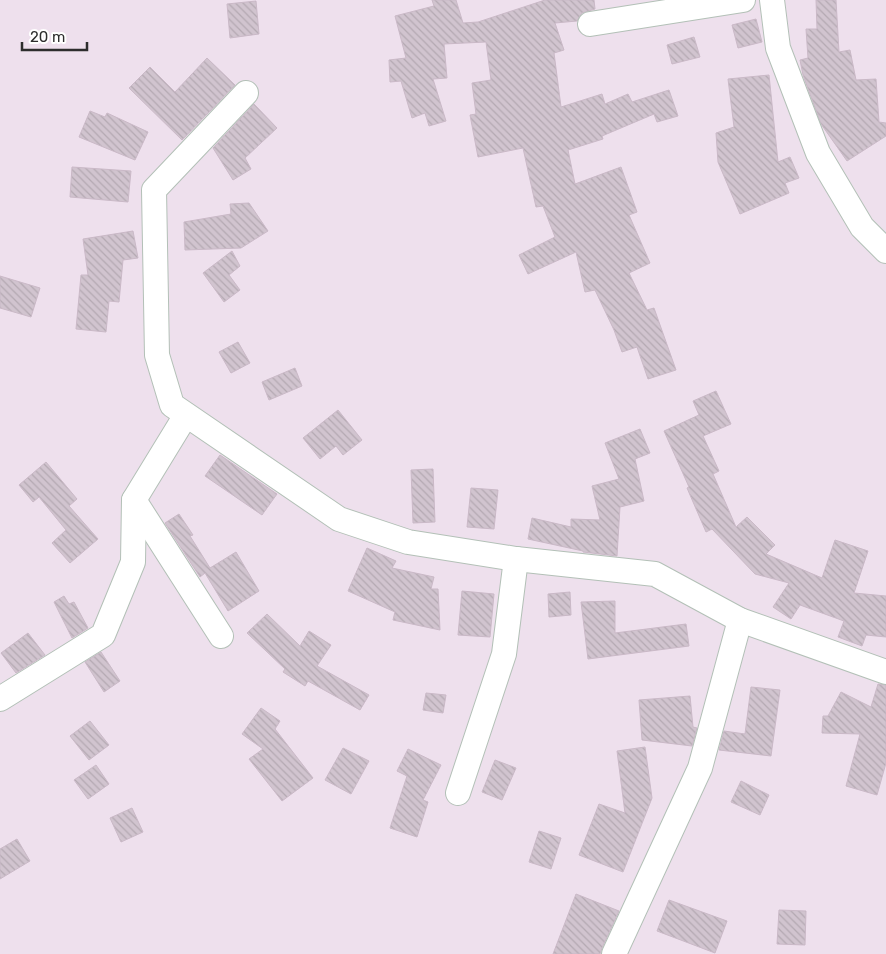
<svg xmlns="http://www.w3.org/2000/svg" width="886" height="954" font-family="Rubik,sans-serif">
<defs>
<pattern id="building-back-hatch" width="6" height="6" patternUnits="userSpaceOnUse" patternTransform="scale(1.25)"><rect width="6" height="6" fill="#d1c4cf"/><path d="M-1 5l2 2M0 0l6 6M5-1l2 2" fill="none" stroke="#b4a9b2"/></pattern>
</defs>
<rect width="100%" height="100%" fill="#eee0ed"/>
<!-- building -->
<g fill="url(#building-back-hatch)" stroke="#cab9c7">
<polygon points="432,0 456,0 463,23 478,22 545,0 594,0 595,9 582,13 577,21 555,23 564,50 554,53 561,107 602,94 605,104 628,94 632,102 669,90 678,116 657,122 654,114 602,136 603,139 568,150 575,184 621,167 637,212 629,215 650,263 629,273 647,310 654,308 676,370 648,379 637,347 622,352 614,330 595,290 585,292 576,252 528,274 519,255 555,237 543,206 536,207 523,148 478,157 470,115 476,114 472,83 491,80 486,42 444,44 447,78 433,79 446,121 429,126 425,113 412,118 401,81 390,82 389,60 406,58 395,16 434,6"/>
<polygon points="816,0 836,0 839,52 850,50 856,80 876,79 879,122 886,123 886,136 847,161 821,124 803,75 800,60 808,58 806,29 817,29"/>
<polygon points="256,1 259,34 230,38 227,4"/>
<polygon points="756,19 762,42 738,48 732,25"/>
<polygon points="694,37 700,57 672,64 667,45"/>
<polygon points="207,58 235,85 182,140 129,88 150,67 175,92"/>
<polygon points="769,75 778,162 790,157 799,178 785,183 789,193 740,214 718,162 716,133 734,127 728,79"/>
<polygon points="254,104 277,128 245,158 251,169 233,180 213,148"/>
<polygon points="90,111 105,117 107,113 148,132 135,160 79,137"/>
<polygon points="72,167 131,171 128,202 70,197"/>
<polygon points="249,203 268,231 241,248 185,250 184,222 231,214 230,204"/>
<polygon points="133,231 138,258 123,260 119,302 109,301 106,332 76,329 81,275 88,275 83,239"/>
<polygon points="232,251 240,266 229,275 240,290 224,302 203,273"/>
<polygon points="0,276 40,288 31,317 0,308"/>
<polygon points="238,342 250,363 231,373 219,352"/>
<polygon points="295,368 302,386 269,400 262,382"/>
<polygon points="716,391 731,424 703,436 719,471 713,474 736,527 747,517 775,545 766,554 822,578 835,540 868,551 854,593 886,596 886,637 866,635 862,646 838,637 844,621 800,605 791,619 773,607 789,583 755,574 712,529 706,532 687,488 689,487 664,431 699,415 693,401"/>
<polygon points="338,410 362,440 343,455 336,446 320,459 303,438"/>
<polygon points="640,429 650,453 635,459 644,501 620,507 617,556 583,552 583,551 528,539 532,518 571,527 571,519 600,520 592,486 619,479 605,443"/>
<polygon points="220,455 277,494 262,515 205,476"/>
<polygon points="46,462 77,499 69,506 98,539 70,563 52,543 66,530 39,497 33,502 19,485"/>
<polygon points="433,469 435,522 413,523 411,470"/>
<polygon points="471,488 498,490 494,529 467,527"/>
<polygon points="179,514 193,535 190,536 210,568 236,552 259,591 228,611 205,573 200,577 165,523"/>
<polygon points="367,548 396,561 392,568 434,577 431,589 438,589 440,630 393,620 395,612 348,591"/>
<polygon points="462,591 494,594 490,637 458,635"/>
<polygon points="570,592 571,615 549,617 548,594"/>
<polygon points="64,596 69,604 74,602 88,628 72,638 54,602"/>
<polygon points="615,601 615,633 686,624 689,646 588,659 581,602"/>
<polygon points="267,614 300,646 309,631 331,645 317,666 369,695 360,710 308,681 305,686 283,672 285,669 247,633"/>
<polygon points="28,633 45,655 16,673 1,653"/>
<polygon points="101,652 120,681 104,692 85,662"/>
<polygon points="878,684 886,685 886,763 877,795 846,786 860,734 822,733 823,716 828,716 841,692 871,707"/>
<polygon points="751,687 780,690 771,756 719,750 724,731 745,734"/>
<polygon points="426,693 446,695 443,713 423,710"/>
<polygon points="690,696 693,727 697,728 692,746 642,740 639,700"/>
<polygon points="261,708 280,721 275,729 313,778 282,801 249,759 263,749 242,734"/>
<polygon points="90,721 109,745 89,760 70,736"/>
<polygon points="645,747 652,798 623,872 579,855 599,804 625,813 617,751"/>
<polygon points="343,748 369,761 351,794 325,780"/>
<polygon points="408,749 441,765 423,800 428,802 417,837 390,828 407,776 397,771"/>
<polygon points="495,760 516,768 502,800 482,792"/>
<polygon points="96,765 109,784 88,799 74,780"/>
<polygon points="741,781 769,795 760,815 731,802"/>
<polygon points="132,808 143,832 121,842 110,818"/>
<polygon points="539,831 561,838 551,869 529,862"/>
<polygon points="17,839 30,861 0,879 0,849"/>
<polygon points="576,894 619,911 602,948 600,954 553,954"/>
<polygon points="669,900 727,921 715,953 657,931"/>
<polygon points="779,910 806,911 805,945 777,944"/>
</g>
<g fill="none" stroke-linecap="round" stroke-linejoin="round">
<!-- minor casing -->
<g stroke="#b3c0b7" stroke-width="26">
<g id="minor">
<polyline points="772,0 778,48 818,153 862,227 886,251"/>
<polyline points="590,24 743,0"/>
<polyline points="246,93 154,190 157,355 172,405 339,519 408,542 516,559 655,574 740,620 886,672"/>
<polyline points="134,500 221,636"/>
<polyline points="0,699 103,635 133,562 134,500 186,415"/>
<polyline points="458,793 504,654 516,559"/>
<polyline points="614,954 700,768 740,620"/>
</g>
</g>
<!-- minor -->
<use href="#minor" stroke="#fff" stroke-width="24"/>
</g>
<!-- scale -->
<path d="M22 42v8h65v-8" fill="none" stroke="#2d2d2d" stroke-width="2.5"/>
<text x="30" y="42" font-size="15" fill="#2d2d2d" stroke="#ffffff" stroke-width="4" paint-order="stroke">20 m</text>
</svg>
